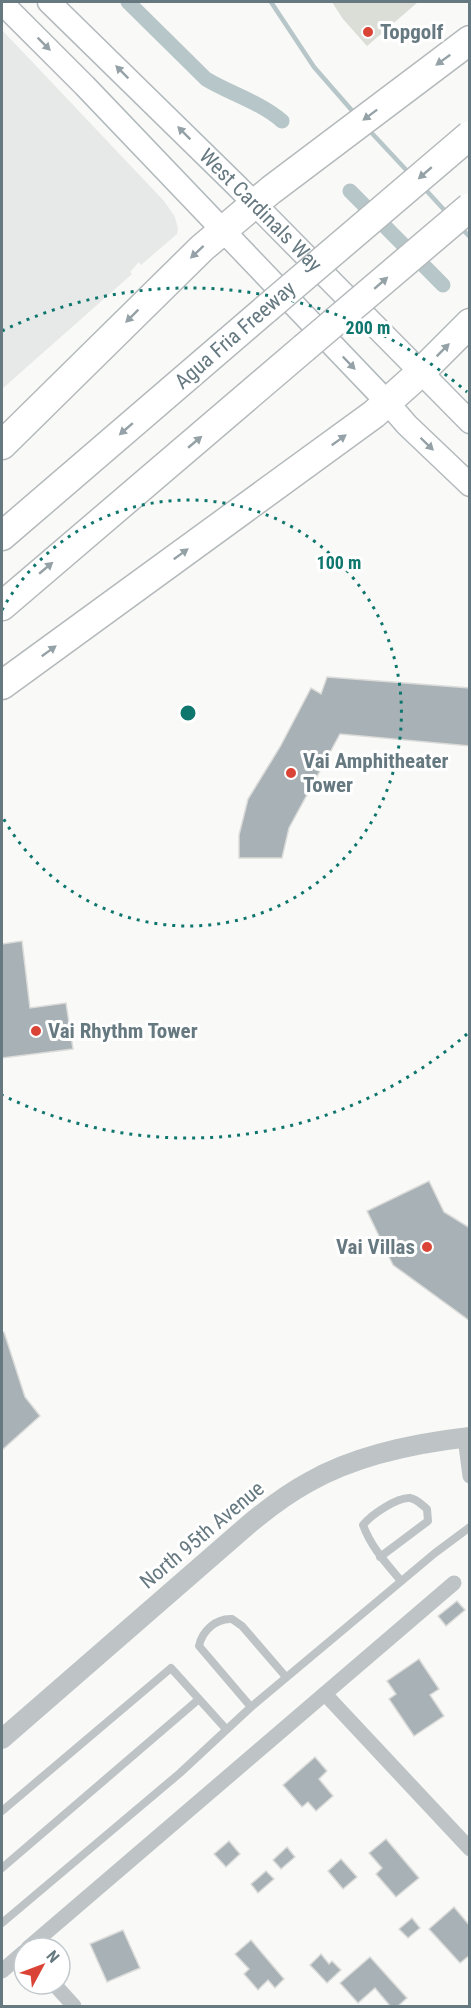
<svg xmlns="http://www.w3.org/2000/svg" width="471" height="2008" font-family="'Roboto Condensed',sans-serif">
<rect width="100%" height="100%" fill="#f9f9f7"/>
<!-- built -->
<polygon fill="#e7e9e8" points="2,30 164,201 175,217 178,229 177,234 141,265 139,262 130,272 132,274 2,389"/>
<!-- pitch -->
<polygon fill="#daded6" points="332,2 418,2 367,46 343,19"/>
<g fill="none" stroke-linecap="round" stroke-linejoin="round">
<!-- stream -->
<g stroke="#b7c6c8" stroke-width="4.5">
<polyline points="271,2 314,67 355,114"/>
<polyline points="368,129 410,174"/>
<polyline points="424,188 447,213"/>
<polyline points="461,228 470,237"/>
</g>
<!-- canal -->
<g stroke="#b7c6c8" stroke-width="15">
<path d="M128,2l78,77c25,15 54,23 76,42"/>
<polyline points="350,191 443,285"/>
</g>
</g>
<!-- building -->
<g fill="#a8b2b6" stroke="#dbdbd9" stroke-width="1.5">
<polygon points="327,677 470,688 470,746 340,734 289,828 282,858 239,858 239,835 248,799 280,747 311,688 321,694"/>
<polygon points="22,941 30,1008 66,1003 73,1049 2,1058 2,944"/>
<polygon points="429,1181 444,1212 470,1228 470,1321 393,1265 367,1211"/>
<polygon points="2,1332 4,1332 25,1397 40,1416 2,1450"/>
<polygon points="457,1601 465,1610 446,1626 438,1616"/>
<polygon points="419,1659 439,1689 430,1695 444,1716 414,1736 389,1699 396,1694 387,1681"/>
<polygon points="315,1757 327,1771 319,1779 333,1796 316,1811 308,1802 302,1807 283,1785"/>
<polygon points="386,1839 419,1878 396,1897 376,1874 382,1868 369,1853"/>
<polygon points="229,1841 240,1854 226,1867 214,1854"/>
<polygon points="287,1847 295,1857 281,1869 273,1860"/>
<polygon points="341,1859 357,1877 343,1889 328,1871"/>
<polygon points="266,1871 274,1879 258,1893 251,1884"/>
<polygon points="454,1907 470,1926 470,1955 460,1963 429,1929"/>
<polygon points="412,1918 420,1928 408,1938 399,1929"/>
<polygon points="123,1930 140,1968 107,1982 90,1944"/>
<polygon points="251,1940 284,1979 275,1988 268,1980 258,1990 244,1974 249,1969 235,1954"/>
<polygon points="321,1954 329,1964 332,1961 341,1970 327,1983 310,1965"/>
<polygon points="370,1957 407,1998 397,2007 391,2007 375,1988 358,2003 340,1983"/>
</g>
<g fill="none" stroke-linecap="round" stroke-linejoin="round">
<!-- secondary casing -->
<g stroke="#b3babd" stroke-width="25">
<g id="secondary">
<path id="s1" d="M49,2l186,182 235,238"/>
<polyline points="2,3 85,86 387,402 407,425 470,485"/>
</g>
</g>
<!-- motorway casing -->
<g stroke="#b4b9bb" stroke-width="31">
<g id="motorway">
<polyline points="2,445 202,248 271,190 470,40"/>
<polyline points="2,536 266,309"/>
<polyline points="2,606 304,348"/>
<polyline points="2,685 374,414 421,372 470,323"/>
</g>
</g>
<!-- service -->
<g stroke="#bec4c6" stroke-width="8">
<path d="M380,1557l48,-36 -1,-12c-5,-4 -10,-10 -17,-11 -13,-1 -39,17 -47,27 8,22 23,38 38,56"/>
<path d="M251,1707l-52,-61c3,-15 17,-28 33,-27l10,7 44,51"/>
<polyline points="2,1811 171,1668 226,1729"/>
<polyline points="2,1868 199,1699"/>
<polyline points="2,1923 180,1773 251,1707 435,1553 470,1527"/>
</g>
<!-- minor -->
<g stroke="#bec4c6" stroke-width="15">
<polyline points="465,1438 470,1476"/>
<polyline points="325,1694 470,1849"/>
<polyline points="28,1948 454,1583"/>
<polyline points="2,1971 24,1952"/>
<polyline points="54,1984 74,2006"/>
</g>
<!-- tertiary -->
<path stroke="#bec4c6" stroke-width="20" d="M2,1739l246,-214c19,-16 39,-31 61,-43 47,-27 107,-39 161,-45"/>
<!-- secondary -->
<use href="#secondary" stroke="#fff" stroke-width="22"/>
<!-- motorway -->
<use href="#motorway" stroke="#fff" stroke-width="28"/>
<!-- motorway-bridge casing -->
<g stroke="#b4b9bb" stroke-width="31" stroke-linecap="butt">
<g id="motorway-bridge">
<polyline points="266,309 470,135"/>
<polyline points="304,348 470,207"/>
</g>
</g>
<!-- motorway-bridge -->
<use href="#motorway-bridge" stroke="#fff" stroke-width="28"/>
</g>
<!-- one-way arrows -->
<defs><path id="oneway-solid" d="M-6-.8H1V-3.2L6.5 0L1 3.2V.8H-6Z" transform="scale(1.5)"/></defs>
<g fill="#94a1a6">
<use href="#oneway-solid" transform="translate(44 44) rotate(45)"/>
<use href="#oneway-solid" transform="translate(443 60) rotate(144)"/>
<use href="#oneway-solid" transform="translate(122 72) rotate(-135)"/>
<use href="#oneway-solid" transform="translate(370 115) rotate(143)"/>
<use href="#oneway-solid" transform="translate(184 133) rotate(-135)"/>
<use href="#oneway-solid" transform="translate(425 173) rotate(139)"/>
<use href="#oneway-solid" transform="translate(197 252) rotate(137)"/>
<use href="#oneway-solid" transform="translate(381 283) rotate(-41)"/>
<use href="#oneway-solid" transform="translate(132 316) rotate(135)"/>
<use href="#oneway-solid" transform="translate(443 350) rotate(-45)"/>
<use href="#oneway-solid" transform="translate(349 363) rotate(46)"/>
<use href="#oneway-solid" transform="translate(126 429) rotate(139)"/>
<use href="#oneway-solid" transform="translate(339 440) rotate(-36)"/>
<use href="#oneway-solid" transform="translate(195 442) rotate(-40)"/>
<use href="#oneway-solid" transform="translate(427 444) rotate(44)"/>
<use href="#oneway-solid" transform="translate(181 554) rotate(-36)"/>
<use href="#oneway-solid" transform="translate(46 568) rotate(-40)"/>
<use href="#oneway-solid" transform="translate(49 651) rotate(-36)"/>
</g>
<!-- distance rings -->
<g fill="none" stroke="#0f766e" stroke-width="3" stroke-dasharray="3 6">
<path d="M2 610A213 213 0 1 1 2 816"/>
<path d="M467 1034A425 425 0 0 1 2 1095M2 331A425 425 0 0 1 467 392"/>
</g>
<!-- markers -->
<g fill="#da4436" stroke="#fff" stroke-width="2">
<circle cx="368" cy="32" r="6"/>
<circle cx="291" cy="773" r="6"/>
<circle cx="36" cy="1031" r="6"/>
<circle cx="427" cy="1247" r="6"/>
</g>
<g text-anchor="middle" dominant-baseline="central" stroke-width="6" stroke-linejoin="round" paint-order="stroke">
<!-- poi labels -->
<g font-size="21" font-weight="bold" fill="#667980" stroke="#fff" text-anchor="start">
<text x="380" y="32">Topgolf</text>
<text x="303" y="761">Vai Amphitheater<tspan x="303" dy="24">Tower</tspan></text>
<text x="48" y="1031">Vai Rhythm Tower</text>
<text x="415" y="1247" text-anchor="end">Vai Villas</text>
</g>
<!-- street labels -->
<g font-size="21" fill="#667980" stroke="#fff">
<text stroke="none"><textPath href="#s1" startOffset="297">West Cardinals Way</textPath></text>
<text transform="translate(235 335) rotate(-41)">Agua Fria Freeway</text>
<text transform="translate(202 1535) rotate(-40)">North 95th Avenue</text>
</g>
</g>
<circle cx="188" cy="713" r="9" fill="#0f766e" stroke="#fff" stroke-width="3"/>
<g font-size="18" text-anchor="middle" font-weight="bold" fill="#0f766e" stroke="#fff" stroke-width="6" stroke-linejoin="round" paint-order="stroke">
<text x="368" y="334">200 m</text>
<text x="339" y="569">100 m</text>
</g>
<!-- border -->
<rect width="471" height="2008" fill="none" stroke="#667980" stroke-width="6"/>
<!-- north arrow -->
<g transform="translate(42 1966) rotate(49)"><circle r="28" fill="#ffffff" stroke="#c2c9cc" stroke-width="1.5"/>
<path d="M0-4.5L10 22L0 15L-10 22Z" fill="#da4436"/>
<text y="-9" font-size="16" font-weight="bold" text-anchor="middle" fill="#667980">N</text>
</g>
</svg>
